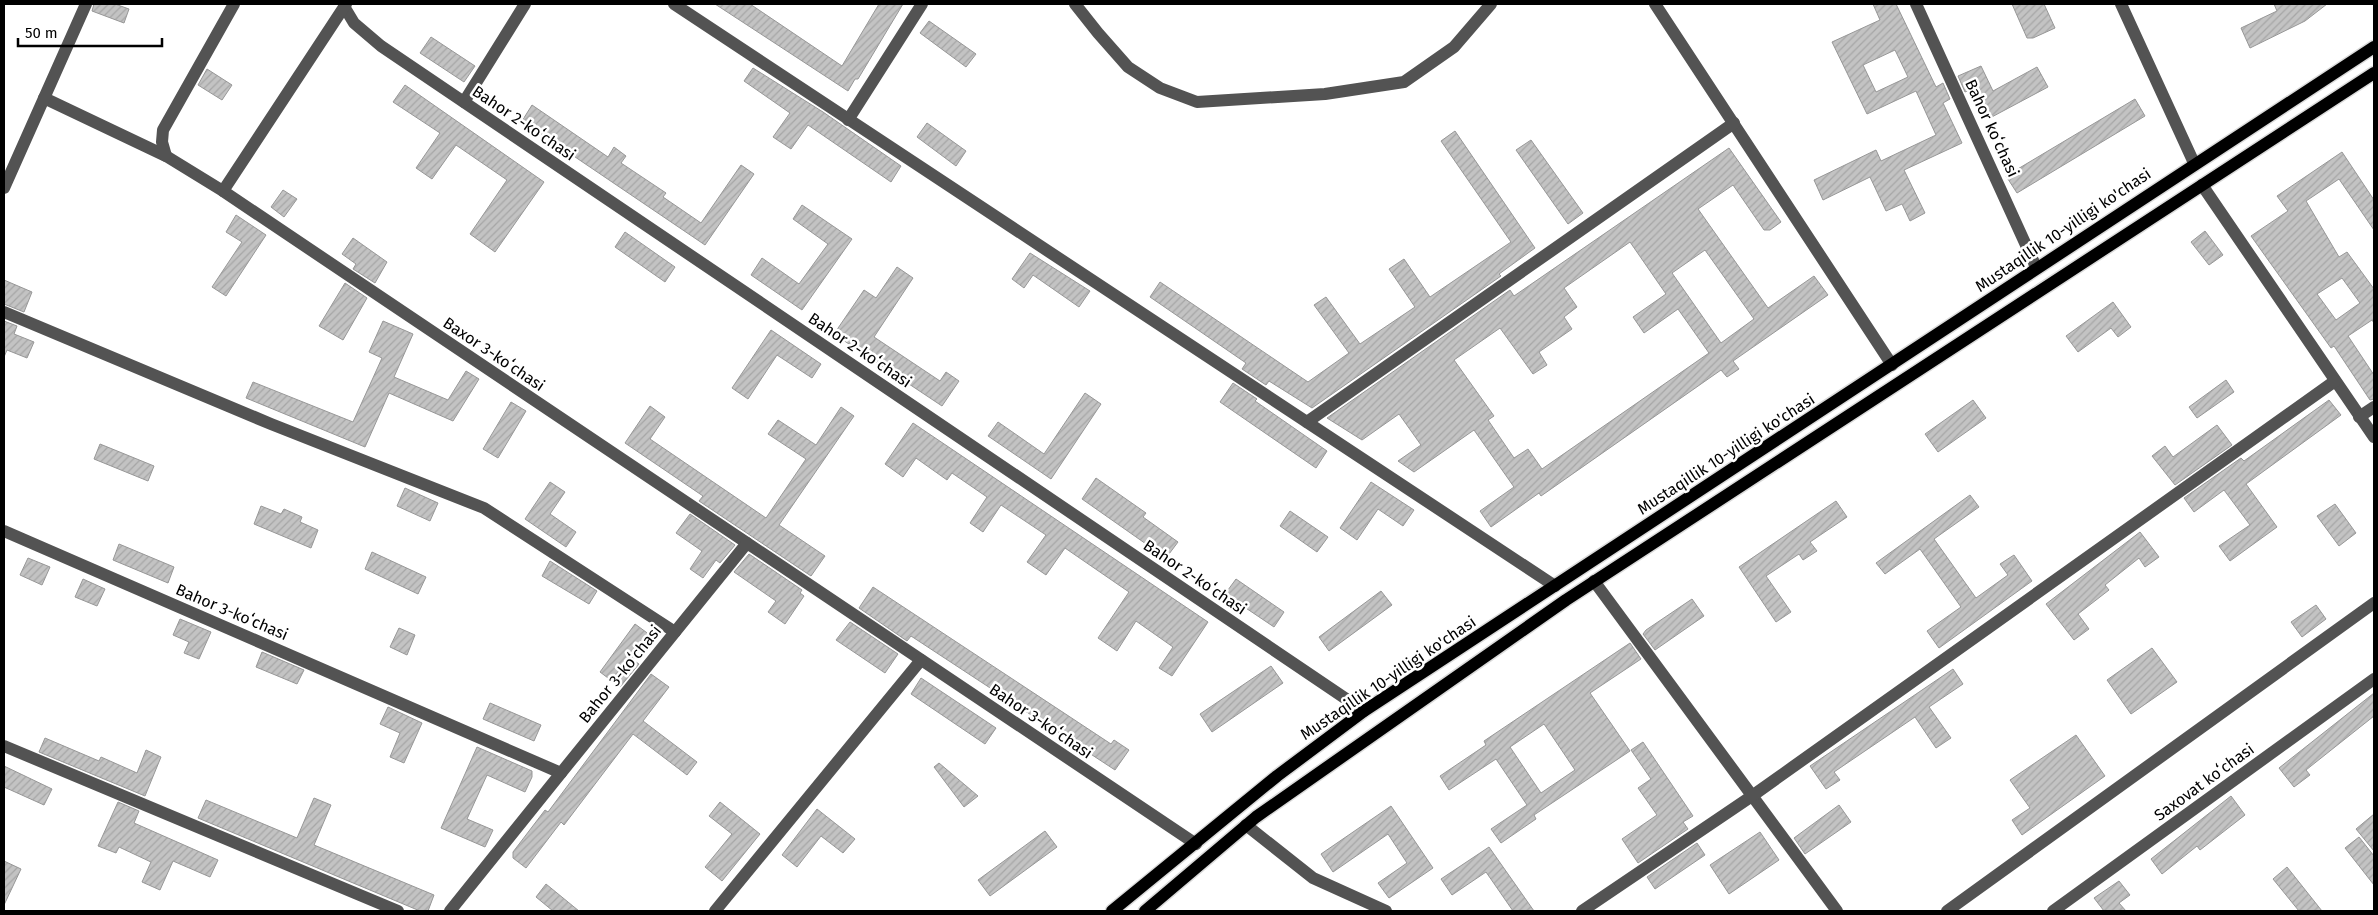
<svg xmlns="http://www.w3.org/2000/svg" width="2378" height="915" font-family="'Fira Sans',sans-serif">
<defs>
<pattern id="building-hatch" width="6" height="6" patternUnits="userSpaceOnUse" patternTransform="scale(1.25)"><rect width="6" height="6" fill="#c3c3c3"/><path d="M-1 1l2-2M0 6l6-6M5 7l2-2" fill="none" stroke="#a6a6a6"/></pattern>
</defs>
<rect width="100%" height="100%" fill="#fff"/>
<!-- building -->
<g fill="url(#building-hatch)" stroke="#979797" fill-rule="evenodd">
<polygon points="94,4 115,4 129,9 124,23 92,11"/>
<polygon points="715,4 750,4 842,66 879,4 903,4 858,79 855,79 848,91"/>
<path d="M1873,4h23l40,83 7,-4 7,16 -7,4 19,40 -58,27 21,43 -15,8 -8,-17 -16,7 -16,-34 -47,23 -9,-20 62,-30 5,11 55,-26 -20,-44 -49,23 -35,-72 48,-22zM1895,50l13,27 -32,15 -13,-27z"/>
<polygon points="2012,4 2044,4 2055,28 2033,38 2027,38"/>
<polygon points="2274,4 2327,4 2305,21 2250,48 2241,28 2277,11"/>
<polygon points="929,21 976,54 966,67 920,33"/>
<polygon points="431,37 475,66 464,82 420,53"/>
<polygon points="1981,66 1993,91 2037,67 2048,87 1988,119 1972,89 1965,92 1958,76"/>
<polygon points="753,68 823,112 901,166 891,182 808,125 791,149 773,137 790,113 744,81"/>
<polygon points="207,69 232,85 222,100 198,85"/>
<polygon points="405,85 544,182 495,252 470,234 507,180 456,145 432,179 416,168 440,133 393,102"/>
<polygon points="2135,99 2145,116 2017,193 2006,176"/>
<polygon points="532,105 608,157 614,147 626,156 621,163 666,193 663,197 701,223 741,165 754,174 705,245 522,121"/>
<polygon points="927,123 966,151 956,166 917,137"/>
<polygon points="1455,131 1535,248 1499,274 1501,276 1312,408 1269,381 1266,385 1242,369 1246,363 1150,297 1160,282 1308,382 1349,353 1314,305 1326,297 1360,344 1415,307 1389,269 1404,259 1430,297 1511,242 1441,141"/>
<polygon points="1531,140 1583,213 1568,224 1516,150"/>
<path d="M1729,148l52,74 -11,8h-6l-31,-45 -35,24 70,99 46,-32 14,19 -95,66 6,8 -12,8 -6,-7 -180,126 -2,-3 -48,34 -11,-16 34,-24 -40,-57 -60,42 -16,-11 23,-16 -22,-31 -37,26 -35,-22 183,-128 4,6zM1630,242l36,52 -33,23 11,16 34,-24 31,44 -167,116 -14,-20 -14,9 -26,-38 6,-4 -40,-56 46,-32 33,46 14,-9 -8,-13 33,-23 -8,-12 13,-10 -13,-19zM1705,250l49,69 -33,24 -49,-70z"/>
<path d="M2342,152l32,48v30l-35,-51 -33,22 33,56 8,-5 27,37v34l-2,-3 -24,16 26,39v24l-4,1 -36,-54 -3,2 -80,-112 37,-25 -11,-15zM2342,278l18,25 -24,17 -19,-26z"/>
<polygon points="283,190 297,199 284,217 271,207"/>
<polygon points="802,205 852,239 802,310 751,275 762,258 799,284 828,244 793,219"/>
<polygon points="236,215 266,235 226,296 212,287 242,242 226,232"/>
<polygon points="2205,231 2223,255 2209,265 2191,242"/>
<polygon points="625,232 675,267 665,282 615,247"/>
<polygon points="353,238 387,262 375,283 353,269 356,264 342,254"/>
<polygon points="1030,253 1090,291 1079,307 1033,275 1024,288 1012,279"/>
<polygon points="897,267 913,278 874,337 940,381 946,372 959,381 942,406 834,334 864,290 876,298"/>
<polygon points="4,280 32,292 24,312 4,304"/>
<polygon points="345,283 367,298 343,340 319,326"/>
<polygon points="2113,302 2131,327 2118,337 2111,328 2078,352 2066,336"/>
<polygon points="4,321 17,326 14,334 34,342 27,358 7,350 4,357"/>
<polygon points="383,321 413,334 394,377 448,400 466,371 479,379 453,421 389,393 365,447 246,398 253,382 353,422 382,358 369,352"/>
<polygon points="771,330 821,364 812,378 777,355 748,399 732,388"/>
<polygon points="2226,380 2234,392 2197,418 2189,407"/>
<polygon points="1233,383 1257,399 1255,401 1327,451 1316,468 1220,402"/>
<polygon points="1085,393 1101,404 1051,479 988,436 998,422 1044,454"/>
<polygon points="1973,400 1986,418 1938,452 1925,434"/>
<polygon points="2329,400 2341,415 2246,484 2277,527 2230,561 2219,546 2250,525 2224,490 2194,512 2184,498 2241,458 2244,461"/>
<polygon points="511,402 526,411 498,458 483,449"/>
<polygon points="650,406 665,417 650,439 766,518 806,459 768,434 778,420 816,445 841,407 854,416 779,525 825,556 811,576 699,501 703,496 625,443"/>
<polygon points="913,423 1208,622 1172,676 1159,668 1173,647 1136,621 1117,651 1098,638 1129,592 1065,548 1046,575 1027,562 1046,535 1001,505 983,532 970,523 987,497 952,473 947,480 916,458 903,477 885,464"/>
<polygon points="2217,425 2232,445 2175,485 2152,456 2165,446 2173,457"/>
<polygon points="100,444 154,466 148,481 94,459"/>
<polygon points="1096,478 1146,513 1143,517 1178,542 1166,558 1082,499"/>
<polygon points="550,482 565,492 550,514 576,532 566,547 525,519"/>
<polygon points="1371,482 1414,510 1403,526 1378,509 1357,540 1340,528"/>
<polygon points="405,488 438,503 430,521 397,506"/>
<polygon points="1970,495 1979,507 1934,539 1976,598 2008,575 2000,564 2014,555 2032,581 1939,648 1927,631 1961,607 1920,549 1885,574 1876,563"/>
<polygon points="1836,501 1847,517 1810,542 1817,551 1803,560 1799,554 1766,576 1791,612 1776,622 1739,567"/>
<polygon points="2335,504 2356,533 2339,546 2317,516"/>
<polygon points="261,506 281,514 284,509 302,517 300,522 318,530 311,548 254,524"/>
<polygon points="1290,511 1328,537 1317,552 1280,526"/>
<polygon points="690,514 735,545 720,563 716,560 703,578 690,569 702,551 676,533"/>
<polygon points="2140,532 2159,557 2145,567 2139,558 2105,585 2109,590 2078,614 2089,629 2074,640 2046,604"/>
<polygon points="119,544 174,567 168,583 113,560"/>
<polygon points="372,552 426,577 418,594 365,569"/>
<polygon points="749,554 802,590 800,593 804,596 785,624 768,612 776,601 734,572"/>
<polygon points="28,558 50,567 42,585 20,575"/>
<polygon points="550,561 597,591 589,604 542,576"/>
<polygon points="83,579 105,589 97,606 75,597"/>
<polygon points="1236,579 1284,612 1274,627 1225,594"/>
<polygon points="873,587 1111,744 1114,740 1129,750 1115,770 911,636 907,641 859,608"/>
<polygon points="1381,591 1392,605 1329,651 1319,637"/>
<polygon points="1692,599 1704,616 1655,650 1643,634 1646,630"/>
<polygon points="2316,605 2326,619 2302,637 2291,622"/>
<polygon points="180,619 211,632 199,659 184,653 189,642 173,635"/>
<polygon points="850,622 898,654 885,673 836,640"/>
<polygon points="635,624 650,635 633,660 639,664 620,687 600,672"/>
<polygon points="399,628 415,635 407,655 390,647"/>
<path d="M1630,643l11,16 -51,34 40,58 -96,64 2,4 -35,24 -10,-14 36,-24 -31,-46 -47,31 -9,-14 46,-31 -2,-4zM1544,724l31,46 -34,23 -31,-46z"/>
<polygon points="2152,648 2177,682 2131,714 2107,680"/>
<polygon points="262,652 304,670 297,684 256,667"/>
<polygon points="1271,666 1283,683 1212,732 1200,714"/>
<polygon points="1953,669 1963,684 1929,707 1951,738 1936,748 1915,717 1834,772 1840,780 1826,789 1810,766"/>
<polygon points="651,674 669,687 643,721 697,762 687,775 633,734 564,825 561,822 526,868 513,858 513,852 545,810 548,812"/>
<polygon points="921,678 996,728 985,744 911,694"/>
<polygon points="2374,693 2374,716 2306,770 2310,775 2294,787 2279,768"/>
<polygon points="490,703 541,725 534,741 483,719"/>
<polygon points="388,707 422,723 404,763 390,757 400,733 380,724"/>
<polygon points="2076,735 2105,776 2022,835 2012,820 2030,808 2010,780"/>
<polygon points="45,738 99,761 101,757 137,773 146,750 161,757 145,796 39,752"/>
<polygon points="1643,742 1693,816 1683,822 1688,829 1638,863 1622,839 1657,815 1638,788 1651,779 1631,750"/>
<polygon points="477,747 532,771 532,777 525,792 487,775 467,819 493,830 485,847 441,828"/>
<polygon points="939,763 978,796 964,807 934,767"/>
<polygon points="4,766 52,789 44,805 4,787"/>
<polygon points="2231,796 2245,815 2200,850 2197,846 2162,874 2151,859"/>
<polygon points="314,798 331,805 314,845 434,895 428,911 420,911 198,818 206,800 297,838"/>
<polygon points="118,802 139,811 134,823 218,860 210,877 173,861 160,890 142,882 151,862 119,847 116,853 98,846"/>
<polygon points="720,802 760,834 722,881 705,867 732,834 709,816"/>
<polygon points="1839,805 1851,822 1805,854 1794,838"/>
<polygon points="1391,806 1433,868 1389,898 1378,883 1407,863 1388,834 1333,872 1321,854"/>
<polygon points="817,809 855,839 843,853 821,836 797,867 782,855"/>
<polygon points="2374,814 2374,851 2356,829"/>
<polygon points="1045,831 1057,847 990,896 978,880"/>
<polygon points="1760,832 1779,860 1729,894 1710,865"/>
<polygon points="2359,837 2374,856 2374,885 2345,848"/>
<polygon points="1697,843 1705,855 1655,889 1647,877"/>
<polygon points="1489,847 1534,911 1513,911 1486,872 1452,895 1441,879"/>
<polygon points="4,861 21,869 4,905"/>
<polygon points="2287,867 2322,911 2299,911 2273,879"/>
<polygon points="2119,881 2130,895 2119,903 2126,911 2104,911 2094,898"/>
<polygon points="546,884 579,911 553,911 536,897"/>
</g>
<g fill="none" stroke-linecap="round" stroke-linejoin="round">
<!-- major casing -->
<g stroke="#dbdbdb" stroke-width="15">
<g id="major">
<polyline points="1112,911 1277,776 1364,711 2374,47"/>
<polyline points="1145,911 1256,817 1566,600 2374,73"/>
</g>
</g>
<!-- minor -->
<g stroke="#535353" stroke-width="12">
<polyline points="674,4 1555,586"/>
<polyline points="1075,4 1098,33 1128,67 1160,88 1197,102 1325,94 1404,82 1454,47 1491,4"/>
<polyline points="1655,4 1892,365"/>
<polyline points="1916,4 2036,267"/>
<polyline points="2121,4 2194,163"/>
<polyline points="345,8 354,23 381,46 1364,711"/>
<polyline points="44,98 166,156 223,191 747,543"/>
<polyline points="464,102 525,4"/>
<polyline points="848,120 922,4"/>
<polyline points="166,156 162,142 163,130 234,4"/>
<polyline points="2202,185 2374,437"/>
<polyline points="4,188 86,4"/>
<polyline points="223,191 346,4"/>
<polyline points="4,312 271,424 484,508 675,632"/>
<polyline points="2359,417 2374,407"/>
<polyline points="1307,422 1734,123"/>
<polyline points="4,531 561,773 747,543 1196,844"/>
<polyline points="1594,581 1837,911"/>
<polyline points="4,746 398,911"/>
<polyline points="1246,825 1313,878 1386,911"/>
<polyline points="450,911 561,773"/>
<polyline points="715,911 921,660"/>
<polyline points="1582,911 1752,796 2335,381"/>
<polyline points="1947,911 2374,603"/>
<polyline points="2053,911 2374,679"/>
</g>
<!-- major -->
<use href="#major" stroke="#000" stroke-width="12"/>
</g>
<g text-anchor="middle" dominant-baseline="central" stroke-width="5" stroke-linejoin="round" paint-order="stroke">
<!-- street labels -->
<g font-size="16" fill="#000" stroke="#fff">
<text transform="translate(524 123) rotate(34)">Bahor 2-koʻchasi</text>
<text transform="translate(1992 128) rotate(65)">Bahor koʻchasi</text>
<text transform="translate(2063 230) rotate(-34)">Mustaqillik 10-yilligi ko'chasi</text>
<text transform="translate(860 350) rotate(34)">Bahor 2-koʻchasi</text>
<text transform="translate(494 354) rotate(34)">Baxor 3-koʻchasi</text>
<text transform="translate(1726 454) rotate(-33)">Mustaqillik 10-yilligi ko'chasi</text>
<text transform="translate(1195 577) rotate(34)">Bahor 2-koʻchasi</text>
<text transform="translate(232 612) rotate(23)">Bahor 3-koʻchasi</text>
<text transform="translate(620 674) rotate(-51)">Bahor 3-koʻchasi</text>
<text transform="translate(1388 678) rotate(-34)">Mustaqillik 10-yilligi ko'chasi</text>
<text transform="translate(1041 721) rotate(34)">Bahor 3-koʻchasi</text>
<text transform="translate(2204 782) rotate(-36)">Saxovat koʻchasi</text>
</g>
</g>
<!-- border -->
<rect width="2378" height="915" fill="none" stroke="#000000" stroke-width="10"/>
<!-- scale -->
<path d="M18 38v8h144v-8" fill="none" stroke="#000000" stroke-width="2.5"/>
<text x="25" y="38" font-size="15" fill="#000000" stroke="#ffffff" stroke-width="4" paint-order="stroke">50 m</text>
</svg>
